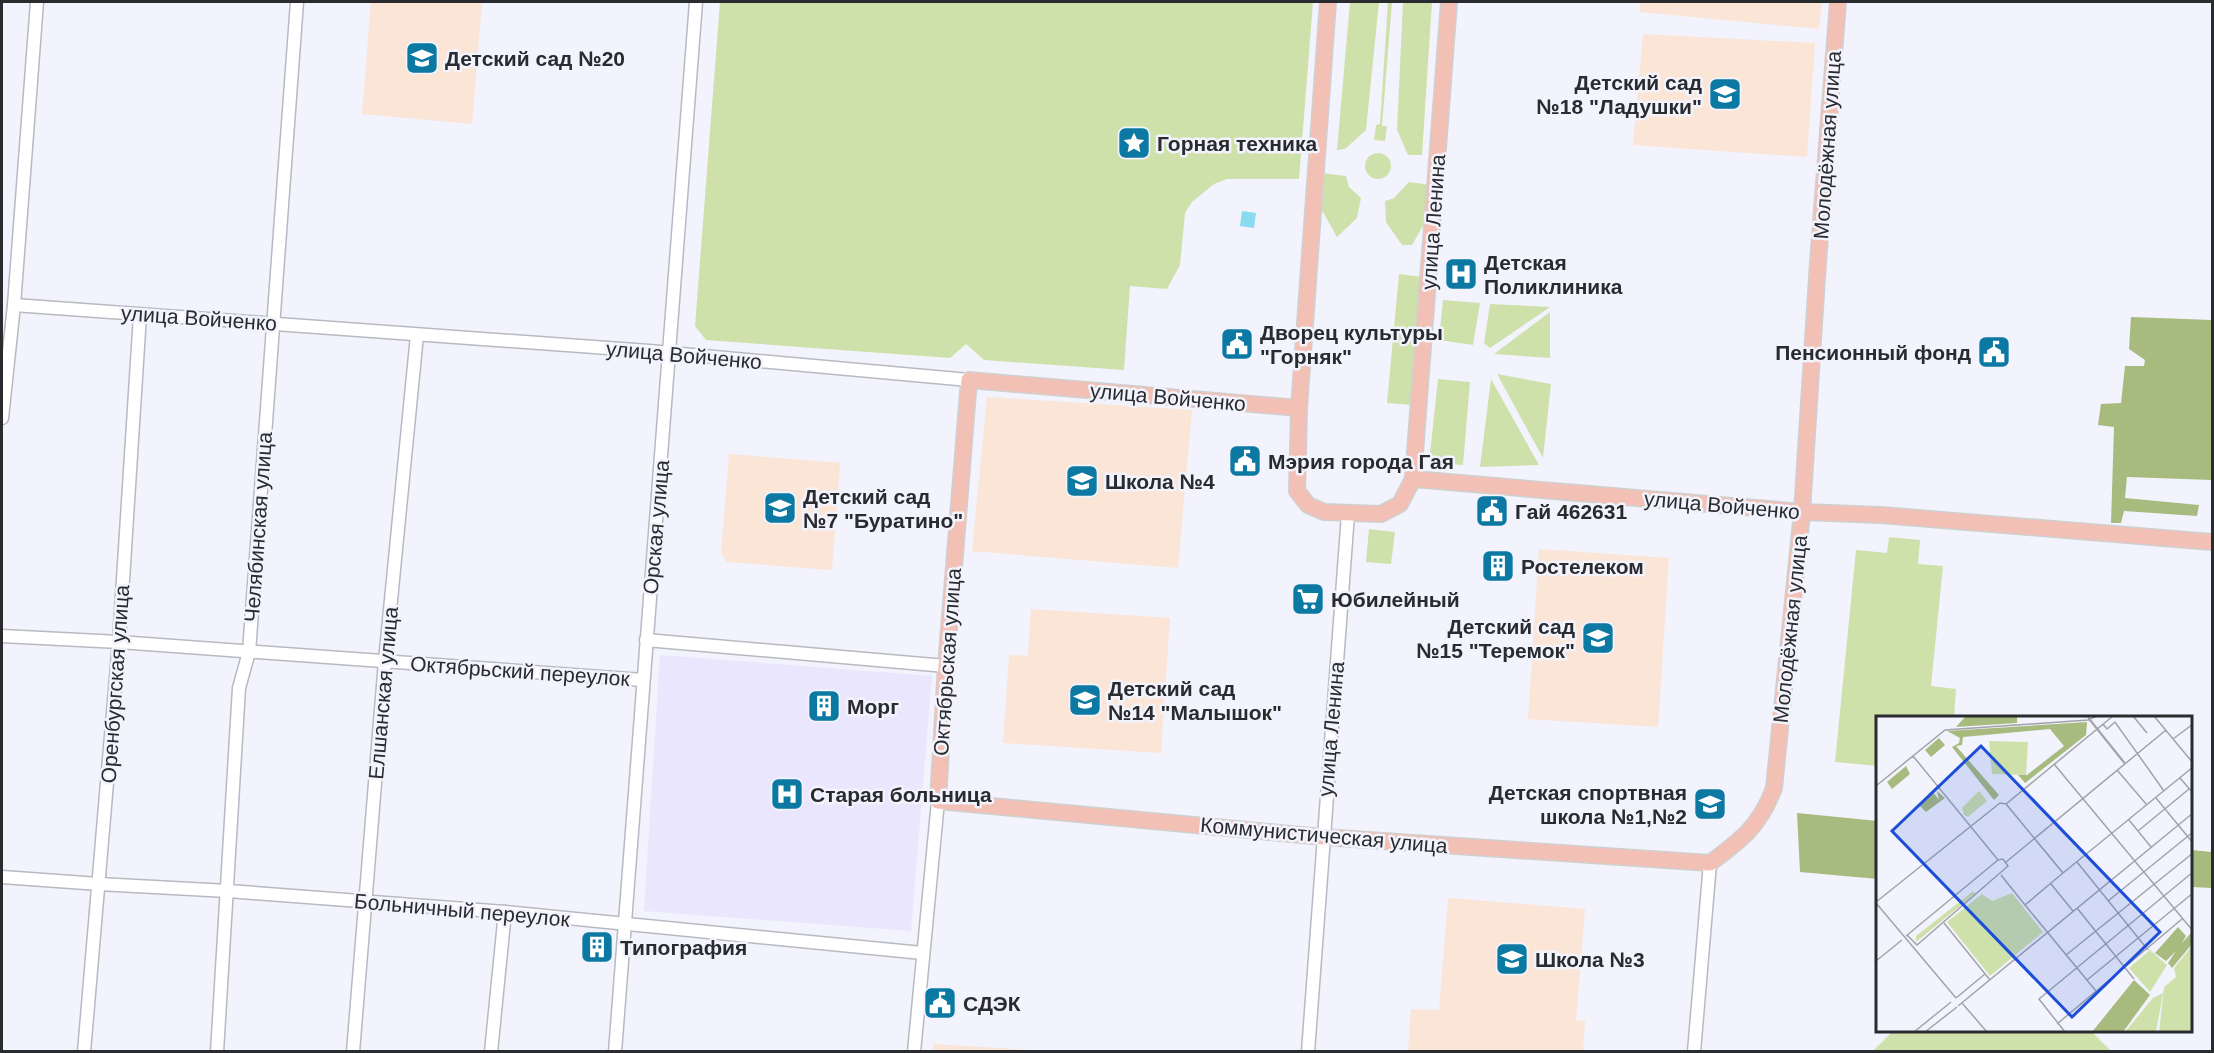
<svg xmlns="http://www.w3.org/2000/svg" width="2214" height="1053" font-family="Arial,sans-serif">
<rect width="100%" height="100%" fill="#f2f3fc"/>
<!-- education -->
<g fill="#fae5d7">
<polygon points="371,2 482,2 472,124 362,114"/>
<polygon points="1640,2 1822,2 1819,29 1640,12"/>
<polygon points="1643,34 1815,43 1807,157 1633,145"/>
<polygon points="987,397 1192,410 1178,568 972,551"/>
<polygon points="729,454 840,463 832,570 727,562 721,553"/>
<polygon points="1539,549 1669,558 1658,727 1528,719"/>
<polygon points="1031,609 1170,618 1161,753 1003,743 1009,655 1028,656"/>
<polygon points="1448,898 1585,909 1576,1020 1585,1021 1583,1051 1408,1051 1411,1009 1439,1010"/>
<polygon points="934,1044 1044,1051 933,1051"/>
</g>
<!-- medical -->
<polygon fill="#eae6fd" points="660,655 932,676 911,931 644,911"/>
<!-- green -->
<g fill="#cfe1aa">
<polygon points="720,2 1313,2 1299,179 1227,179 1214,184 1192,202 1185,213 1180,265 1167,289 1130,286 1124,370 984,360 966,344 950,358 706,340 695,326"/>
<polygon points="1350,2 1379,2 1366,130 1345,149 1337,150"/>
<polygon points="1388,2 1392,2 1382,126 1387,126 1385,141 1374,140 1376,125 1380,124"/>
<polygon points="1403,2 1432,2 1422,155 1408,155 1397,130"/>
<circle cx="1378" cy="166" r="13"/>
<polygon points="1322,173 1346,176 1349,187 1361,198 1357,218 1337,237 1319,205"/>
<polygon points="1409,182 1431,185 1429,215 1412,245 1402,245 1386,222 1385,201 1394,198"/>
<polygon points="1399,274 1423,277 1412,405 1387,403"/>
<polygon points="1443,300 1480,303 1473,345 1439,340"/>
<polygon points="1490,304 1550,307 1490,348 1484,343"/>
<polygon points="1550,312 1550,358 1494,354"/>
<polygon points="1497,374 1551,384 1543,458"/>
<polygon points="1438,379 1470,382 1463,465 1429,463"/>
<polygon points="1491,379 1539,465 1480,467"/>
<polygon points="1369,529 1395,532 1391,564 1366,562"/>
<polygon points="1889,537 1920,540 1918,564 1943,566 1931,686 1956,689 1954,717 1878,717 1878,766 1835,762 1856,550 1887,553"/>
<polygon points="1893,1031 2091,1031 2111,1051 1873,1051"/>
</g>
<!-- forest -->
<g fill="#a8bb7e">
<polygon points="2131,317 2212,320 2212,480 2127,477 2125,498 2199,505 2197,516 2124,511 2121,523 2111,523 2114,427 2098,425 2101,404 2121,403 2125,366 2144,366 2145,360 2129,349"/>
<polygon points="1797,813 1878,821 1878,879 1800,872"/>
<polygon points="2192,850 2212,852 2212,888 2192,887"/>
</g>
<!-- water -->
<polygon fill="#89dbef" points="1242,211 1256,213 1254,228 1240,226"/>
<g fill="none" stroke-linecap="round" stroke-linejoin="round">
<!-- minor casing -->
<g stroke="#b8b9c1" stroke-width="15">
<g id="minor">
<polyline points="14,305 649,351 969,380"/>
<polyline points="2,418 14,305 37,2"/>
<polyline points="2,636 119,642 643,680"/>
<polyline points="646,640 946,666"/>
<polyline points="2,877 99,884 228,891 505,912 922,953"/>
<polyline points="84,1052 119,642 140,315"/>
<polyline points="217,1052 239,688 249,652 297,2"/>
<polyline points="353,1052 385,661 417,335"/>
<polyline points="491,1052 505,912"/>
<polyline points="615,1052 696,2"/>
<polyline points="914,1052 938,801"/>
<polyline points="1308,1052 1348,514"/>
<polyline points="1694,1052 1710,863"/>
</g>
</g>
<!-- major casing -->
<g stroke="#d0d0d1" stroke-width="18">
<g id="major">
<polyline points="1328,2 1299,408 1297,491 1308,505 1324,512 1381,514 1400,504 1413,479 1802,512 1881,515 2212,542"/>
<path d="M1299,408l-330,-28 -23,286 -8,135 385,36 387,26c31,-23 50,-37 64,-75l28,-276 16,-250 20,-260"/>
<polyline points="1413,479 1449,2"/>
</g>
</g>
<!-- minor -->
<use href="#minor" stroke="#fff" stroke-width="12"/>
<!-- major -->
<use href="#major" stroke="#f2c0b4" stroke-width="15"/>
</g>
<!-- icons -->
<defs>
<g id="school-square" transform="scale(1.725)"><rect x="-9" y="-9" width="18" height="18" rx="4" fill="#0c79a3" stroke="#f2f3fc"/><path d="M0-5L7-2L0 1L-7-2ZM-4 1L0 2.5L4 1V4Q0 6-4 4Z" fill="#fff"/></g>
<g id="sight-square" transform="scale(1.725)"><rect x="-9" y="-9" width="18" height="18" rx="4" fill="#0c79a3" stroke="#f2f3fc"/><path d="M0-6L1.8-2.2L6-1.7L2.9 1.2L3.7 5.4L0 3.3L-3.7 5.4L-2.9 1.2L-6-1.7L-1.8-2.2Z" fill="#fff"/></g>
<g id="hospital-square" transform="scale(1.725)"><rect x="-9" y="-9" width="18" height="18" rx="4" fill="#0c79a3" stroke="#f2f3fc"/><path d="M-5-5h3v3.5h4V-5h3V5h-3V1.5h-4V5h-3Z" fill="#fff"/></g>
<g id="civic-square" transform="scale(1.725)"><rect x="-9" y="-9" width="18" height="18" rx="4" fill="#0c79a3" stroke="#f2f3fc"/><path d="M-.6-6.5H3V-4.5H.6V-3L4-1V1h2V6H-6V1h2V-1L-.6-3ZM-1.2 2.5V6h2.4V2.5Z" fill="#fff"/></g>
<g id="building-square" transform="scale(1.725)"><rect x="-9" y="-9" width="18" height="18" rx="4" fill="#0c79a3" stroke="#f2f3fc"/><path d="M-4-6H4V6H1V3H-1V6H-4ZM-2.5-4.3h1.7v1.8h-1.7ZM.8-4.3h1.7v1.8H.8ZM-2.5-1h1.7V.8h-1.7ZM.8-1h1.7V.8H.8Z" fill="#fff"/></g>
<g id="supermarket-square" transform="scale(1.725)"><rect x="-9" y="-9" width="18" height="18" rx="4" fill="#0c79a3" stroke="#f2f3fc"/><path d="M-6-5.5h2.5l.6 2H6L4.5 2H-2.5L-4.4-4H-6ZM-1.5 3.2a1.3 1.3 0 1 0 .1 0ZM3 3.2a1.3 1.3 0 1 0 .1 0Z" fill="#fff"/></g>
</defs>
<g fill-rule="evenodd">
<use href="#school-square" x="422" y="58"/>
<use href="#school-square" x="1725" y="94"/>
<use href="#sight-square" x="1134" y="143"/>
<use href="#hospital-square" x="1461" y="274"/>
<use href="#civic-square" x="1237" y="344"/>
<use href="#civic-square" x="1994" y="352"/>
<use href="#civic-square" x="1245" y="461"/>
<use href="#school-square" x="1082" y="481"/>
<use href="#school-square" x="780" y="508"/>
<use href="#civic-square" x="1492" y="511"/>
<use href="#building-square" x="1498" y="566"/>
<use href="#supermarket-square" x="1308" y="599"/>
<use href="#school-square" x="1598" y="638"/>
<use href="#school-square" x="1085" y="700"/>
<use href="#building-square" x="824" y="706"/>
<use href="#hospital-square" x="787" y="794"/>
<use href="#school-square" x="1710" y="804"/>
<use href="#building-square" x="597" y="947"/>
<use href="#school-square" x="1512" y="959"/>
<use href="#civic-square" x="940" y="1003"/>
</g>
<g text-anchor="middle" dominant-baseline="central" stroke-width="5" stroke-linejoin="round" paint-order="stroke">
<!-- poi labels -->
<g font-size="21" font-weight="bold" fill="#2a2b2e" stroke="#f2f3fc" text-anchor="start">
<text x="445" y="58">Детский сад №20</text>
<text x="1702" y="82" text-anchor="end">Детский сад<tspan x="1702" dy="24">№18 "Ладушки"</tspan></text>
<text x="1157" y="143">Горная техника</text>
<text x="1484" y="262">Детская<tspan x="1484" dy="24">Поликлиника</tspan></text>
<text x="1260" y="332">Дворец культуры<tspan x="1260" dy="24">"Горняк"</tspan></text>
<text x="1971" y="352" text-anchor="end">Пенсионный фонд</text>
<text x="1268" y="461">Мэрия города Гая</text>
<text x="1105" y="481">Школа №4</text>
<text x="803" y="496">Детский сад<tspan x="803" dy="24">№7 "Буратино"</tspan></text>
<text x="1515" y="511">Гай 462631</text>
<text x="1521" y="566">Ростелеком</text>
<text x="1331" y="599">Юбилейный</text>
<text x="1575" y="626" text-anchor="end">Детский сад<tspan x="1575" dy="24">№15 "Теремок"</tspan></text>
<text x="1108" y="688">Детский сад<tspan x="1108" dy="24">№14 "Малышок"</tspan></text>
<text x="847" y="706">Морг</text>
<text x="1687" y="792" text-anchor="end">Детская спортвная<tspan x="1687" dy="24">школа №1,№2</tspan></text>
<text x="810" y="794">Старая больница</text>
<text x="620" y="947">Типография</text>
<text x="1535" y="959">Школа №3</text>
<text x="963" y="1003">СДЭК</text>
</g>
<!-- street labels -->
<g font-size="21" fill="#2a2b2e" stroke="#f2f3fc">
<text transform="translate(1827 145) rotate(-86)">Молодёжная улица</text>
<text transform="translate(1433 222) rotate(-86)">улица Ленина</text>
<text transform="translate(199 318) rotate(4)">улица Войченко</text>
<text transform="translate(684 355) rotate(5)">улица Войченко</text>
<text transform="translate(1168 397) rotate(5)">улица Войченко</text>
<text transform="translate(1722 505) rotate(5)">улица Войченко</text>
<text transform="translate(258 527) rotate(-86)">Челябинская улица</text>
<text transform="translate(656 527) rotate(-85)">Орская улица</text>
<text transform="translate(1790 629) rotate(-84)">Молодёжная улица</text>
<text transform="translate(947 662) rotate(-86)">Октябрьская улица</text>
<text transform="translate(520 671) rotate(4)">Октябрьский переулок</text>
<text transform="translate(115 684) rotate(-86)">Оренбургская улица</text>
<text transform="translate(383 693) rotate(-85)">Елшанская улица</text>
<text transform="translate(1331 729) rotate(-85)">улица Ленина</text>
<text transform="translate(1324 835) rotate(5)">Коммунистическая улица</text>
<text transform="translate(462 910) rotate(5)">Больничный переулок</text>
</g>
</g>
<!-- overview -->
<g transform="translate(1876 716)">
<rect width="316" height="316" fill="#f2f3fc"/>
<path d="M113,25l39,1 -2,33 -34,-1zM103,75l8,10 -19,16 -4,-2 -2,-7zM96,176l4,1 -60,49v-6zM136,177l31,39 -53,44 -43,-54 35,-28 10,7zM316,230v86h-33l5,-45 12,-10 -2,-9zM274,234l17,15 -17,27 -21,-24zM287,277l-7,39h-31l28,-34z" fill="#cfe1aa"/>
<path d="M90,0h51v7l-61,4zM211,6l-1,13 -61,48 -7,-8h9l37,-29 -14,-17 -87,8 -1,8 -6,1 43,49 -5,5 -42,-53 7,-4 1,-5 -13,-7zM63,22l6,7 -14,12 -6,-7zM30,50l4,8 -18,15 -5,-7zM56,75l7,9 -2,-9 8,7 -19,14 -7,-7zM302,211l8,9 -4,7 9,-10 1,11 -20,24 -4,-5 8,-12 -10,10 -11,-8zM258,264l16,15 -27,37h-31z" fill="#a8bb7e"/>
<path fill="none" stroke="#a2a3aa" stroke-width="1.5" d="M257,0l14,17M278,0l39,47M212,1l37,46M212,2l36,45M227,8l4,5 8,-7 49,69M297,23l20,-15M178,48l139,167M241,54l30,35M304,62l13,15M0,70l69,-56 143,-10 9,-4M280,82l37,45M130,88l107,-88M253,104l22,27M262,115l51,-42M130,146l160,-132M201,146l71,88M187,157l130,-106M175,168l22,27M232,185l85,-69M0,186l124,-99 6,1 57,69 -38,32 -24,-30M0,187l80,95M149,189l71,86M201,192l57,71M68,207l46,57M31,219l10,10 91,-79 -5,-7 -5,1 -85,-104M30,220l92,-76M190,239l127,-102M0,245l26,-21M211,264l106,-87M80,282l29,-24M86,287l25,29M82,290l235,-193M181,308l125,-105M38,316l37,-30M49,316l32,-25M189,316l-26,-33 154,-127"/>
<path fill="#1d4ed8" fill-opacity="0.15" stroke="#1d4ed8" stroke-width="3" d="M105,30l179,186 -88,85 -180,-186z"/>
<rect width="316" height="316" fill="none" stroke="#2a2b2e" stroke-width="3"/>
</g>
<!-- border -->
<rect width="2214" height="1053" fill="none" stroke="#2a2b2e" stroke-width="6"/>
</svg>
